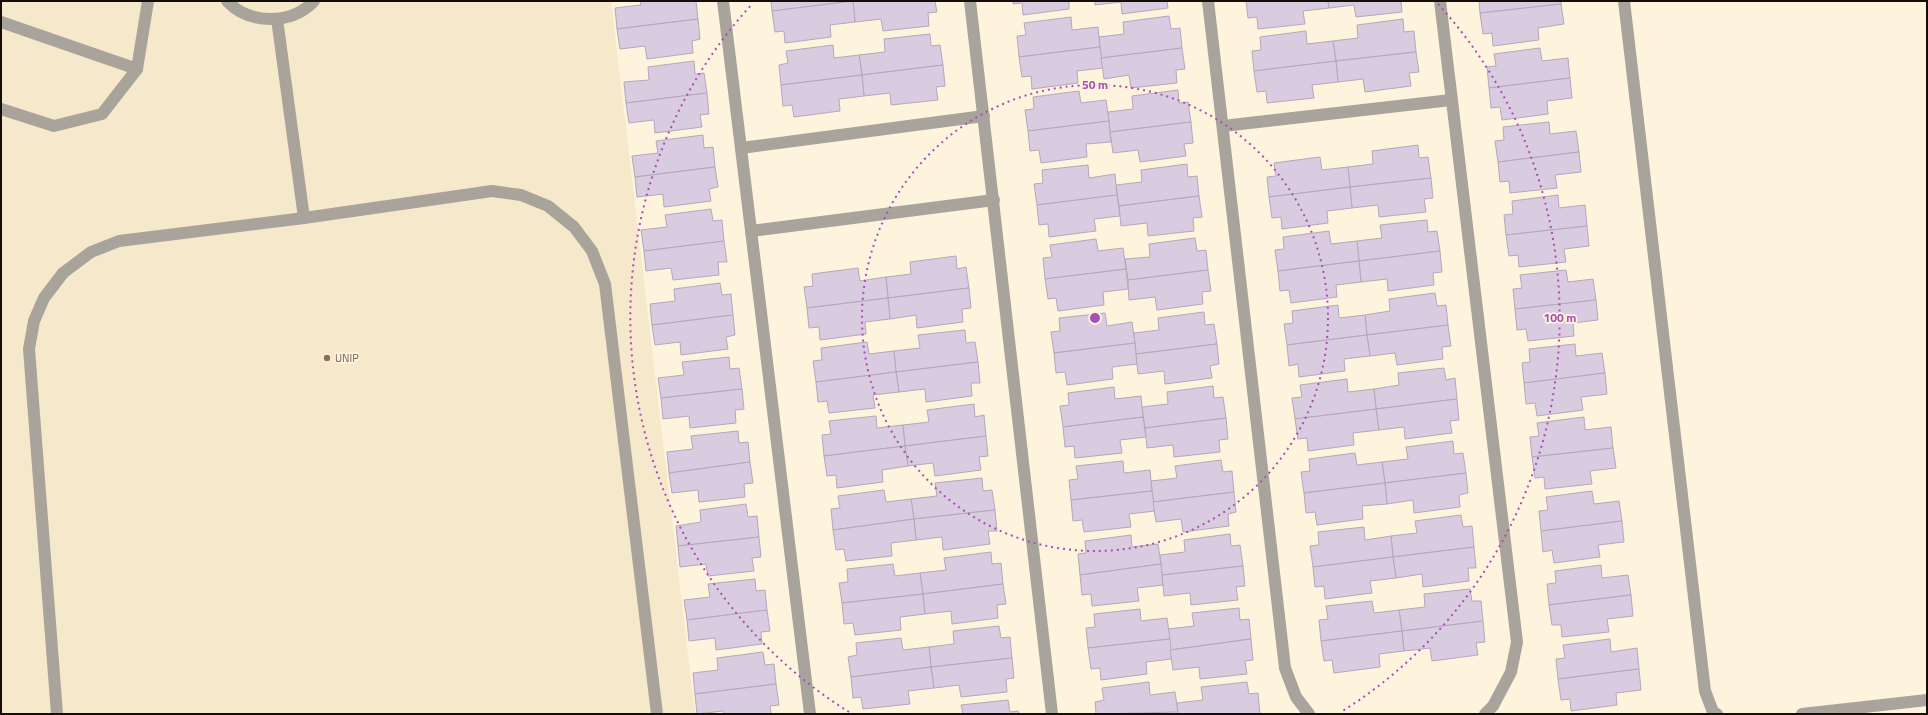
<svg xmlns="http://www.w3.org/2000/svg" width="1928" height="715" font-family="'Titillium Web',sans-serif">
<rect width="100%" height="100%" fill="#fef3dd"/>
<!-- built -->
<polygon fill="#f6e8cb" points="1,1 611,1 695,714 1,714"/>
<!-- building -->
<g fill="#d9cbe0" stroke="#b5a8bb">
<polygon points="640,1 696,1 698,19 617,29 615,8 641,5"/>
<polygon points="771,1 853,1 772,11"/>
<polygon points="853,1 935,1 937,12 928,13 929,26 883,31 881,19 855,22"/>
<polygon points="853,1 855,22 830,25 831,37 785,43 784,31 775,32 772,11"/>
<polygon points="1013,1 1069,1 1069,9 1023,15 1022,3 1013,4"/>
<polygon points="1095,1 1167,1 1168,8 1122,14 1121,2 1095,5"/>
<polygon points="1246,1 1328,1 1329,8 1303,11 1305,24 1258,29 1257,17 1248,18"/>
<polygon points="1328,1 1401,1 1402,12 1356,17 1354,5 1329,8"/>
<polygon points="1479,1 1561,1 1561,4 1480,13"/>
<polygon points="1561,4 1564,24 1538,28 1539,40 1493,46 1492,33 1483,34 1480,13"/>
<polygon points="1169,16 1171,29 1180,28 1182,48 1101,58 1099,37 1124,34 1123,22"/>
<polygon points="1071,17 1072,30 1098,27 1100,47 1019,57 1017,36 1026,35 1024,23"/>
<polygon points="698,19 700,39 692,41 693,53 647,59 645,46 620,49 617,29"/>
<polygon points="1403,19 1404,32 1414,31 1416,52 1336,61 1333,41 1358,38 1357,25"/>
<polygon points="1306,31 1307,44 1333,41 1336,61 1254,71 1252,51 1261,50 1260,37"/>
<polygon points="930,34 931,46 940,45 943,65 862,75 859,55 885,52 884,39"/>
<polygon points="833,45 834,58 859,55 862,75 781,85 779,65 788,63 786,51"/>
<polygon points="1100,47 1103,68 1077,71 1078,83 1032,89 1031,76 1022,77 1019,57"/>
<polygon points="1182,48 1185,69 1176,70 1177,83 1131,88 1129,75 1104,79 1101,58"/>
<polygon points="1540,48 1542,61 1568,58 1570,78 1489,88 1487,67 1496,66 1494,54"/>
<polygon points="1416,52 1419,72 1409,73 1411,86 1365,92 1363,79 1338,82 1336,61"/>
<polygon points="694,61 695,74 704,73 707,93 626,103 624,82 649,80 648,67"/>
<polygon points="1336,61 1338,82 1312,85 1314,98 1267,103 1266,91 1257,92 1254,71"/>
<polygon points="943,65 945,86 936,87 938,100 891,105 890,93 864,96 862,75"/>
<polygon points="862,75 864,96 839,99 840,111 794,117 792,105 783,106 781,85"/>
<polygon points="1570,78 1572,98 1547,101 1548,114 1502,120 1500,107 1491,108 1489,88"/>
<polygon points="1178,90 1179,103 1188,102 1191,122 1110,132 1108,112 1133,109 1132,96"/>
<polygon points="1079,91 1081,103 1106,100 1109,121 1028,131 1025,110 1034,109 1033,97"/>
<polygon points="707,93 709,114 700,115 702,127 655,133 654,120 629,123 626,103"/>
<polygon points="1109,121 1111,142 1086,144 1087,157 1041,163 1039,150 1030,151 1028,131"/>
<polygon points="1191,122 1193,143 1184,144 1186,156 1140,162 1138,150 1113,153 1110,132"/>
<polygon points="1549,122 1550,134 1576,131 1579,152 1498,162 1495,141 1504,140 1503,127"/>
<polygon points="703,135 704,148 713,147 715,167 635,177 632,156 658,153 656,141"/>
<polygon points="1418,145 1419,158 1428,157 1431,178 1350,187 1348,167 1373,164 1372,151"/>
<polygon points="1579,152 1581,172 1555,175 1557,188 1510,193 1509,181 1500,182 1498,162"/>
<polygon points="1320,157 1322,170 1348,167 1350,187 1269,197 1267,177 1276,176 1274,163"/>
<polygon points="1187,164 1188,177 1197,176 1199,196 1119,206 1116,185 1142,182 1141,170"/>
<polygon points="1088,165 1089,178 1115,174 1117,195 1037,205 1034,184 1043,183 1042,170"/>
<polygon points="715,167 718,187 709,189 711,201 664,207 663,194 637,197 635,177"/>
<polygon points="1431,178 1433,198 1424,199 1426,212 1379,217 1378,205 1352,208 1350,187"/>
<polygon points="1350,187 1352,208 1327,211 1328,223 1282,229 1281,217 1272,218 1269,197"/>
<polygon points="1117,195 1120,216 1094,219 1096,231 1049,237 1048,224 1039,225 1037,205"/>
<polygon points="1558,195 1559,208 1585,205 1587,226 1506,235 1504,215 1513,214 1512,201"/>
<polygon points="1199,196 1202,217 1193,218 1194,231 1148,236 1147,223 1121,226 1119,206"/>
<polygon points="711,209 713,221 722,220 724,241 644,251 641,230 667,227 665,215"/>
<polygon points="1427,220 1428,232 1437,231 1440,251 1359,261 1357,241 1382,238 1380,225"/>
<polygon points="1587,226 1589,246 1564,249 1566,262 1519,267 1518,255 1509,256 1506,235"/>
<polygon points="1329,231 1331,244 1357,241 1359,261 1278,271 1275,250 1284,249 1283,237"/>
<polygon points="1195,238 1197,251 1206,250 1208,270 1128,280 1125,259 1150,257 1149,244"/>
<polygon points="1096,239 1098,251 1123,248 1126,269 1045,279 1043,258 1052,257 1050,245"/>
<polygon points="724,241 727,262 718,262 719,275 673,280 671,268 646,271 644,251"/>
<polygon points="1440,251 1442,272 1433,273 1434,285 1388,291 1387,279 1361,282 1359,261"/>
<polygon points="956,256 957,269 966,267 969,288 888,298 886,277 911,274 910,262"/>
<polygon points="1359,261 1361,282 1336,285 1337,297 1291,303 1289,290 1280,291 1278,271"/>
<polygon points="858,268 860,281 886,277 888,298 807,308 804,287 813,286 812,274"/>
<polygon points="1126,269 1128,289 1103,292 1104,305 1058,311 1056,298 1048,299 1045,279"/>
<polygon points="1208,270 1211,291 1202,292 1203,304 1157,310 1155,297 1129,300 1128,280"/>
<polygon points="1566,270 1568,282 1593,279 1596,300 1515,309 1513,289 1522,288 1520,275"/>
<polygon points="720,283 722,295 731,294 733,315 652,325 650,304 675,301 674,289"/>
<polygon points="969,288 971,308 962,309 963,322 917,328 916,315 890,319 888,298"/>
<polygon points="1435,293 1437,306 1446,305 1448,325 1367,335 1365,315 1390,311 1389,299"/>
<polygon points="888,298 890,319 865,322 866,334 820,340 819,327 809,328 807,308"/>
<polygon points="1596,300 1598,320 1573,323 1574,336 1528,341 1526,329 1517,330 1515,309"/>
<polygon points="1338,305 1339,318 1365,315 1367,335 1287,345 1284,324 1293,323 1292,311"/>
<polygon points="1204,312 1205,325 1214,324 1217,344 1136,354 1134,333 1159,330 1158,318"/>
<polygon points="1105,313 1107,326 1132,322 1135,343 1054,353 1051,332 1060,331 1059,318"/>
<polygon points="733,315 735,335 726,337 728,349 681,355 680,342 655,345 652,325"/>
<polygon points="1448,325 1451,346 1442,347 1443,359 1397,365 1395,353 1370,356 1367,335"/>
<polygon points="965,330 966,343 975,342 978,362 896,372 894,351 920,348 918,335"/>
<polygon points="1367,335 1370,356 1344,359 1345,371 1299,377 1298,364 1289,366 1287,345"/>
<polygon points="867,342 869,354 894,351 896,372 816,382 813,361 822,360 821,348"/>
<polygon points="1135,343 1137,364 1112,367 1113,379 1067,385 1065,372 1056,373 1054,353"/>
<polygon points="1217,344 1219,364 1210,366 1212,378 1165,384 1164,371 1138,374 1136,354"/>
<polygon points="1575,344 1576,356 1602,353 1605,373 1524,383 1522,363 1530,362 1529,349"/>
<polygon points="729,357 730,369 739,368 742,389 661,398 658,378 684,375 682,362"/>
<polygon points="978,362 980,383 971,383 972,396 926,402 925,389 899,392 896,372"/>
<polygon points="1444,368 1446,380 1455,378 1457,399 1376,409 1374,389 1399,385 1398,373"/>
<polygon points="896,372 899,392 873,395 875,408 829,413 827,401 818,402 816,382"/>
<polygon points="1605,373 1607,394 1581,397 1583,410 1537,416 1535,403 1526,404 1524,383"/>
<polygon points="1347,379 1348,392 1374,389 1376,409 1295,419 1292,398 1302,397 1300,385"/>
<polygon points="1213,386 1214,398 1223,397 1226,418 1145,428 1142,407 1168,404 1167,392"/>
<polygon points="1114,387 1115,399 1141,396 1143,417 1063,427 1060,406 1069,405 1068,393"/>
<polygon points="742,389 744,409 735,410 736,423 690,428 689,416 663,419 661,398"/>
<polygon points="1457,399 1459,420 1450,421 1452,433 1405,439 1404,427 1379,430 1376,409"/>
<polygon points="974,404 975,417 984,415 986,436 905,446 903,425 929,422 927,410"/>
<polygon points="1376,409 1379,430 1353,433 1354,445 1308,451 1307,438 1298,439 1295,419"/>
<polygon points="876,416 877,428 903,425 905,446 824,456 822,435 831,434 829,421"/>
<polygon points="1143,417 1146,437 1120,440 1122,453 1075,458 1074,446 1065,447 1063,427"/>
<polygon points="1584,417 1585,430 1611,427 1613,448 1532,457 1530,437 1539,436 1537,423"/>
<polygon points="1226,418 1228,439 1219,440 1220,452 1174,457 1173,445 1147,448 1145,428"/>
<polygon points="738,431 739,443 748,442 750,462 669,473 667,452 693,449 691,436"/>
<polygon points="986,436 988,456 979,457 981,470 935,476 933,463 908,466 905,446"/>
<polygon points="1453,441 1454,454 1463,453 1466,473 1385,483 1382,462 1408,459 1406,447"/>
<polygon points="905,446 908,466 882,470 883,482 837,488 836,475 827,476 824,456"/>
<polygon points="1613,448 1616,468 1590,471 1592,484 1545,489 1544,477 1535,478 1532,457"/>
<polygon points="1355,453 1357,465 1382,462 1385,483 1304,493 1301,472 1310,471 1309,459"/>
<polygon points="1221,460 1223,472 1232,471 1234,492 1153,502 1151,481 1177,478 1175,466"/>
<polygon points="1123,461 1124,473 1150,470 1152,491 1071,500 1069,480 1078,479 1076,466"/>
<polygon points="750,462 753,483 744,484 745,497 699,502 698,490 672,493 669,473"/>
<polygon points="1466,473 1468,493 1459,495 1460,507 1414,513 1413,500 1387,504 1385,483"/>
<polygon points="982,478 983,491 992,490 995,510 914,519 911,499 937,496 935,483"/>
<polygon points="1385,483 1387,504 1362,506 1363,519 1317,525 1315,512 1306,513 1304,493"/>
<polygon points="884,490 886,502 911,499 914,519 833,530 831,509 840,508 838,496"/>
<polygon points="1152,491 1155,511 1129,514 1131,527 1084,532 1082,520 1073,521 1071,500"/>
<polygon points="1592,491 1594,504 1619,501 1622,521 1541,531 1539,511 1548,510 1546,497"/>
<polygon points="1234,492 1236,512 1228,514 1229,526 1183,532 1181,519 1156,522 1153,502"/>
<polygon points="746,504 748,517 757,516 759,537 678,546 676,526 701,522 700,510"/>
<polygon points="995,510 997,531 988,531 990,544 943,550 942,537 916,540 914,519"/>
<polygon points="1461,515 1463,527 1472,526 1474,547 1393,557 1391,536 1417,533 1415,521"/>
<polygon points="914,519 916,540 891,543 892,556 846,561 844,549 836,550 833,530"/>
<polygon points="1622,521 1624,542 1598,545 1600,557 1554,563 1552,550 1543,552 1541,531"/>
<polygon points="1364,527 1365,540 1391,536 1393,557 1313,567 1310,546 1319,545 1318,532"/>
<polygon points="1230,534 1231,546 1240,545 1243,566 1162,575 1160,555 1185,552 1184,540"/>
<polygon points="1131,535 1132,547 1158,544 1161,564 1080,575 1078,554 1086,553 1085,541"/>
<polygon points="759,537 761,557 752,558 754,571 708,576 706,564 680,567 678,546"/>
<polygon points="1474,547 1476,568 1468,568 1469,581 1423,587 1422,574 1396,578 1393,557"/>
<polygon points="991,552 992,564 1001,563 1003,584 923,594 920,573 946,570 944,558"/>
<polygon points="1393,557 1396,578 1370,581 1372,593 1325,599 1324,586 1315,587 1313,567"/>
<polygon points="893,564 895,576 920,573 923,594 842,603 839,583 848,582 847,569"/>
<polygon points="1161,564 1163,585 1137,588 1139,601 1092,606 1091,594 1082,595 1080,575"/>
<polygon points="1601,565 1602,578 1628,575 1631,595 1549,605 1547,584 1556,583 1555,571"/>
<polygon points="1243,566 1245,586 1236,587 1238,600 1191,605 1190,593 1164,596 1162,575"/>
<polygon points="755,579 756,591 765,590 767,610 687,620 684,600 710,597 708,584"/>
<polygon points="1003,584 1006,604 997,605 998,618 952,624 951,611 925,614 923,594"/>
<polygon points="1470,589 1472,601 1481,601 1483,621 1402,631 1399,610 1425,607 1424,594"/>
<polygon points="923,594 925,614 900,617 901,630 855,635 853,623 844,624 842,603"/>
<polygon points="1631,595 1633,616 1607,619 1609,632 1562,637 1561,625 1552,625 1549,605"/>
<polygon points="1372,601 1374,613 1399,610 1402,631 1321,641 1319,620 1328,619 1326,606"/>
<polygon points="1239,608 1240,620 1249,619 1251,639 1170,650 1168,629 1194,626 1192,613"/>
<polygon points="1140,609 1141,621 1167,618 1170,639 1088,648 1086,628 1095,627 1094,614"/>
<polygon points="767,610 770,631 761,632 762,644 716,650 715,638 689,641 687,620"/>
<polygon points="1483,621 1485,642 1476,643 1478,655 1432,661 1430,648 1404,651 1402,631"/>
<polygon points="999,626 1001,638 1010,637 1012,658 931,667 929,647 954,644 953,631"/>
<polygon points="1402,631 1404,651 1379,654 1380,667 1334,673 1332,660 1324,661 1321,641"/>
<polygon points="901,638 903,650 929,647 931,667 851,677 848,657 857,655 856,643"/>
<polygon points="1170,639 1172,659 1146,662 1147,674 1101,680 1100,668 1091,669 1088,648"/>
<polygon points="1251,639 1253,660 1245,661 1247,674 1200,679 1199,667 1173,670 1170,650"/>
<polygon points="1610,639 1611,652 1637,648 1639,669 1558,679 1556,659 1565,658 1563,645"/>
<polygon points="763,652 765,665 774,664 776,684 695,694 693,673 718,670 717,658"/>
<polygon points="1012,658 1014,678 1006,679 1007,692 961,697 959,685 934,688 931,667"/>
<polygon points="931,667 934,688 908,691 910,704 863,709 861,697 853,698 851,677"/>
<polygon points="1639,669 1641,690 1616,693 1617,705 1571,711 1570,699 1561,700 1558,679"/>
<polygon points="1149,682 1150,695 1175,692 1178,712 1096,714 1095,702 1104,700 1102,688"/>
<polygon points="1247,682 1249,694 1258,693 1260,714 1178,714 1177,703 1203,700 1201,687"/>
<polygon points="776,684 779,705 770,706 771,714 724,714 723,711 697,714 695,694"/>
<polygon points="1008,700 1010,712 1018,711 1019,714 963,714 961,705"/>
</g>
<g fill="none" stroke-linecap="round" stroke-linejoin="round">
<!-- minor -->
<g stroke="#a9a49b" stroke-width="12">
<path d="M227,1c23,24 64,24 87,0"/>
<polyline points="723,1 810,714"/>
<polyline points="970,1 1052,714"/>
<polyline points="1208,1 1285,668 1296,697 1309,714"/>
<polyline points="1440,1 1517,642 1511,672 1493,706 1485,714"/>
<polyline points="1624,1 1705,691 1713,712 1717,714"/>
<polyline points="277,19 304,218"/>
<polyline points="1,22 137,69"/>
<polyline points="1,109 54,126 102,114 137,69 148,1"/>
<polyline points="1223,126 1451,100"/>
<polyline points="741,148 984,116"/>
<polyline points="751,231 994,200"/>
<polyline points="57,714 29,349 34,321 44,298 63,273 91,252 119,241 304,218 492,191 521,195 548,206 574,227 592,251 605,284 657,714"/>
<polyline points="1802,714 1927,700"/>
</g>
</g>
<!-- distance rings -->
<g fill="none" stroke="#a94db7" stroke-width="2" stroke-dasharray="2 4">
<circle cx="1095" cy="318" r="233"/>
<path d="M849 712A465 465 0 0 1 752 4M1438 4A465 465 0 0 1 1341 712"/>
</g>
<!-- markers -->
<circle fill="#8d6e63" stroke="#fef3dd" stroke-width="1.5" cx="327" cy="358" r="4"/>
<g text-anchor="middle" dominant-baseline="central" stroke-width="3.5" stroke-linejoin="round" paint-order="stroke">
<!-- education labels -->
<g font-size="11" fill="#785e54" stroke="#fef3dd" text-anchor="start">
<text x="335" y="358">UNIP</text>
</g>
</g>
<circle cx="1095" cy="318" r="6" fill="#a94db7" stroke="#fef3dd" stroke-width="2"/>
<g font-size="12" text-anchor="middle" font-weight="bold" fill="#a94db7" stroke="#fef3dd" stroke-width="3.5" stroke-linejoin="round" paint-order="stroke">
<text x="1095" y="89">50 m</text>
<text x="1560" y="322">100 m</text>
</g>
<!-- border -->
<rect width="1928" height="715" fill="none" stroke="#130f08" stroke-width="4"/>
</svg>
